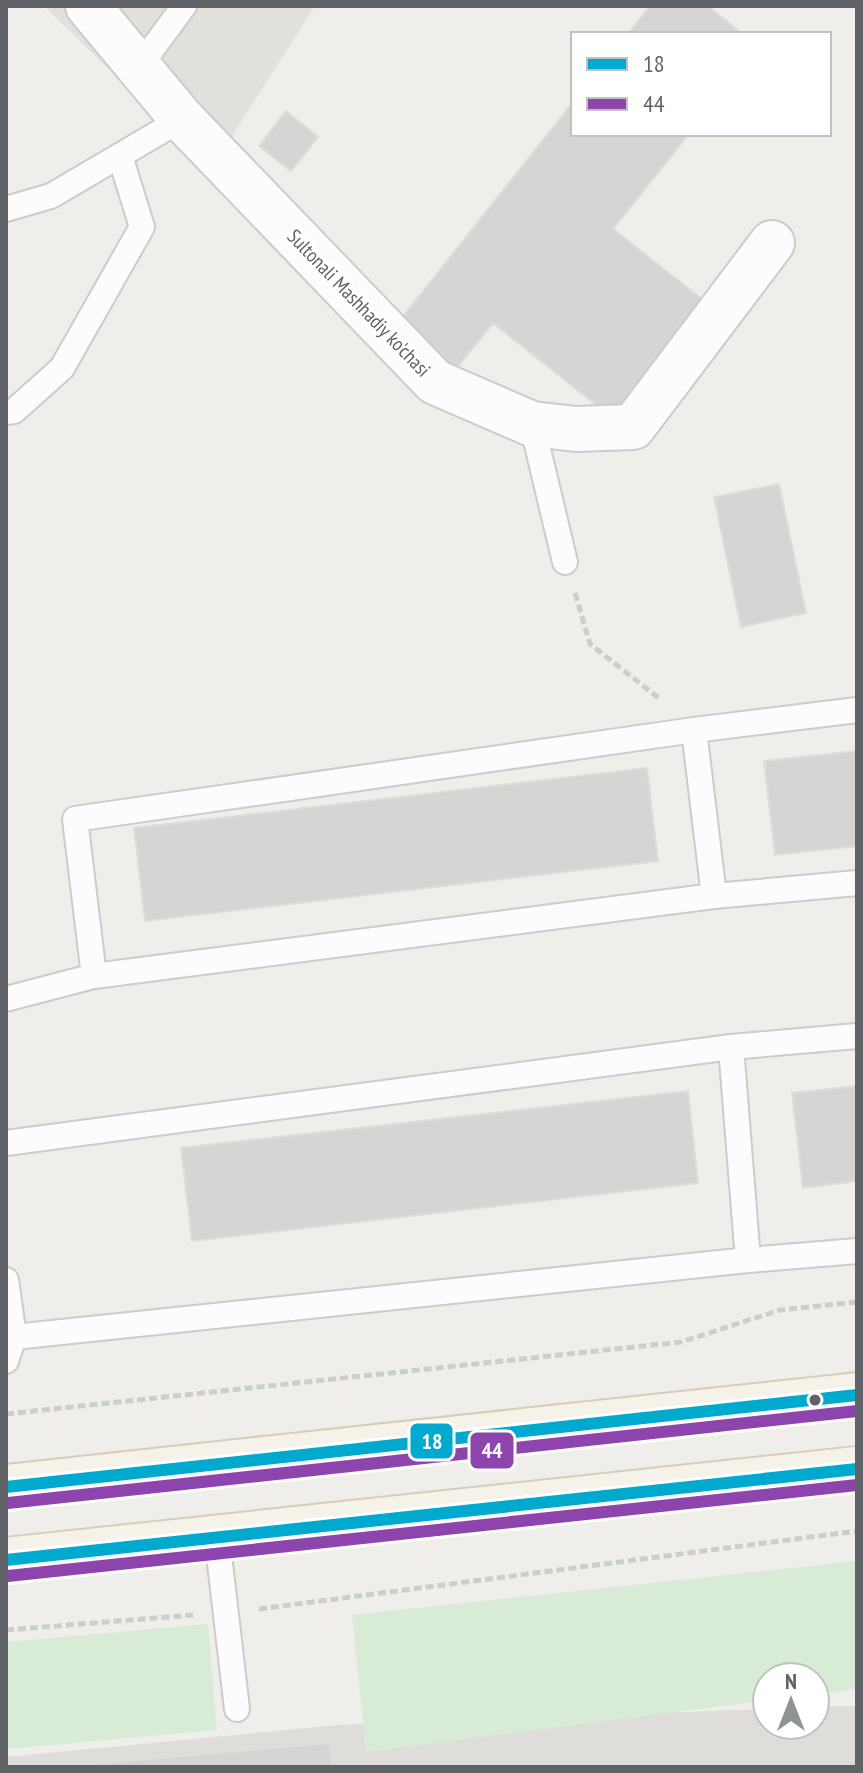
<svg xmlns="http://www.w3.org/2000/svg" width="863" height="1773" font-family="'PT Sans Narrow',sans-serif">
<rect width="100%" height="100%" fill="#efeeea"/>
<!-- industrial -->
<polygon fill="#dfddda" points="857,1706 857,1767 6,1767 6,1757 338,1725 767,1709 767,1725 815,1725 815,1707"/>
<!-- education -->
<polygon fill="#e2e0da" points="44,6 315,6 211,169"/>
<!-- green -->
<g fill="#d8ebd6">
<polygon points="857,1561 857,1689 815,1694 815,1677 767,1677 767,1700 366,1752 352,1615"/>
<polygon points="208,1624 217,1730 6,1749 6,1642"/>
</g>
<!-- building -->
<g fill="#d6d5d3" stroke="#deddd9" stroke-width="2">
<polygon points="650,6 708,6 743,34 628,34"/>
<polygon points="573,102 573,134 689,134 613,229 712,307 619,423 493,323 455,370 397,324"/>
<polygon points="286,111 318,137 291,171 259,146"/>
<polygon points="779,484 806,613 741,627 714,497"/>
<polygon points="857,751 857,846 775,855 764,761"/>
<polygon points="647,768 658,861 145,921 134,828"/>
<polygon points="857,1086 857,1181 803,1188 792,1093"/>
<polygon points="688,1091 698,1183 192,1241 181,1148"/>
<polygon points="330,1743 332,1767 61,1767"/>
</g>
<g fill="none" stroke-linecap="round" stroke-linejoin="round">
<!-- lane casing -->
<g stroke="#cbcccc" stroke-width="28">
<g id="lane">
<polyline points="139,67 184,6"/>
<polyline points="6,209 51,196 182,119"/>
<polyline points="6,412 14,411 62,368 142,227 120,156"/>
<polyline points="532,424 565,562"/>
<polyline points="694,730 714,896"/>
<polyline points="94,976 714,896 857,883"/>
<polyline points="6,999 94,976 75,819 694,730 857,710"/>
<polyline points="731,1047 748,1260"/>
<polyline points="6,1143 731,1047 857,1036"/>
<polyline points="6,1280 14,1337 6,1361"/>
<polyline points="14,1337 748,1260 857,1251"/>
<polyline points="217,1538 237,1709"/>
</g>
</g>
<!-- street casing -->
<g stroke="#cbcccc" stroke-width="48">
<polyline id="street" points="88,6 182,119 435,382 532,424 576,429 633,427 772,243"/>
</g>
<!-- primary casing -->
<g stroke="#d7ceb8" stroke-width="48">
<g id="primary">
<polyline points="6,1487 857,1395"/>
<polyline points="6,1560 857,1469"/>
</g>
</g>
<!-- path -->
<g stroke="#cacfcc" stroke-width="5" stroke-dasharray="8 4" stroke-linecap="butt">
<polyline points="575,593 590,644 660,699"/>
<polyline points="6,1414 681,1342 780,1310 857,1302"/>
<polyline points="259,1609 857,1531"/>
<polyline points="6,1630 193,1615"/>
</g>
<!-- lane -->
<use href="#lane" stroke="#fdfcfc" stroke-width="24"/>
<!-- street -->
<use href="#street" stroke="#fdfcfc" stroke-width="44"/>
<!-- primary -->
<use href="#primary" stroke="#f4f2e9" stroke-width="44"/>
<!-- bus-1 casing -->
<g stroke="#fff" stroke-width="18">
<g id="bus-1">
<polyline points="6,1487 857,1395"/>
<polyline points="6,1560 857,1469"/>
</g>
</g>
<!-- bus-2 casing -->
<g stroke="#fff" stroke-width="18">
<g id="bus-2">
<polyline points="8,1503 857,1411"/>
<polyline points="8,1576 857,1485"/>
</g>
</g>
<!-- bus-1 -->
<use href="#bus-1" stroke="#00a9ce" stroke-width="12"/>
<!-- bus-2 -->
<use href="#bus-2" stroke="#8e44ad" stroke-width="12"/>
</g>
<!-- markers -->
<circle fill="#5f6368" stroke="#fff" stroke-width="3" cx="815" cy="1400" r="7"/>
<g text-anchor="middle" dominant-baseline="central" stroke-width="7" stroke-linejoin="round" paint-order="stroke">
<!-- street labels -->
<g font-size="20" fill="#5f6368" stroke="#fff">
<text transform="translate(359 303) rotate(46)">Sultonali Mashhadiy ko'chasi</text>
</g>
</g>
<g stroke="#fff" stroke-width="3">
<rect x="409" y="1422" width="45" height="38" rx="8" fill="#00a9ce"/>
<rect x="469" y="1431" width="46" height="39" rx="8" fill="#8e44ad"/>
</g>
<g font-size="22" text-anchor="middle" font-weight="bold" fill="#fff">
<text x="432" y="1449">18</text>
<text x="492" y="1458">44</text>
</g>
<!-- border -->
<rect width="863" height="1773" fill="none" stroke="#5f6368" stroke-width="16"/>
<!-- legend -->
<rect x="571" y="32" width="260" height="104" fill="#ffffff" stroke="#bfc1c3" stroke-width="2"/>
<rect x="587" y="58" width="40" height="12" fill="#00a9ce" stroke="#bfc1c3" stroke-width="2"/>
<text x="643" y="72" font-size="24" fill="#5f6368">18</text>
<rect x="587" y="98" width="40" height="12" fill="#8e44ad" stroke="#bfc1c3" stroke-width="2"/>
<text x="643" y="112" font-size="24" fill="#5f6368">44</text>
<!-- north arrow -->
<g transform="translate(791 1701)"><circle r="38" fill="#ffffff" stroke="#bfc1c3" stroke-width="2"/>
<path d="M0-6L14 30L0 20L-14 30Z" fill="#919496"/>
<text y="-12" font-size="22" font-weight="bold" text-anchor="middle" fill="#5f6368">N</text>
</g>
</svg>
